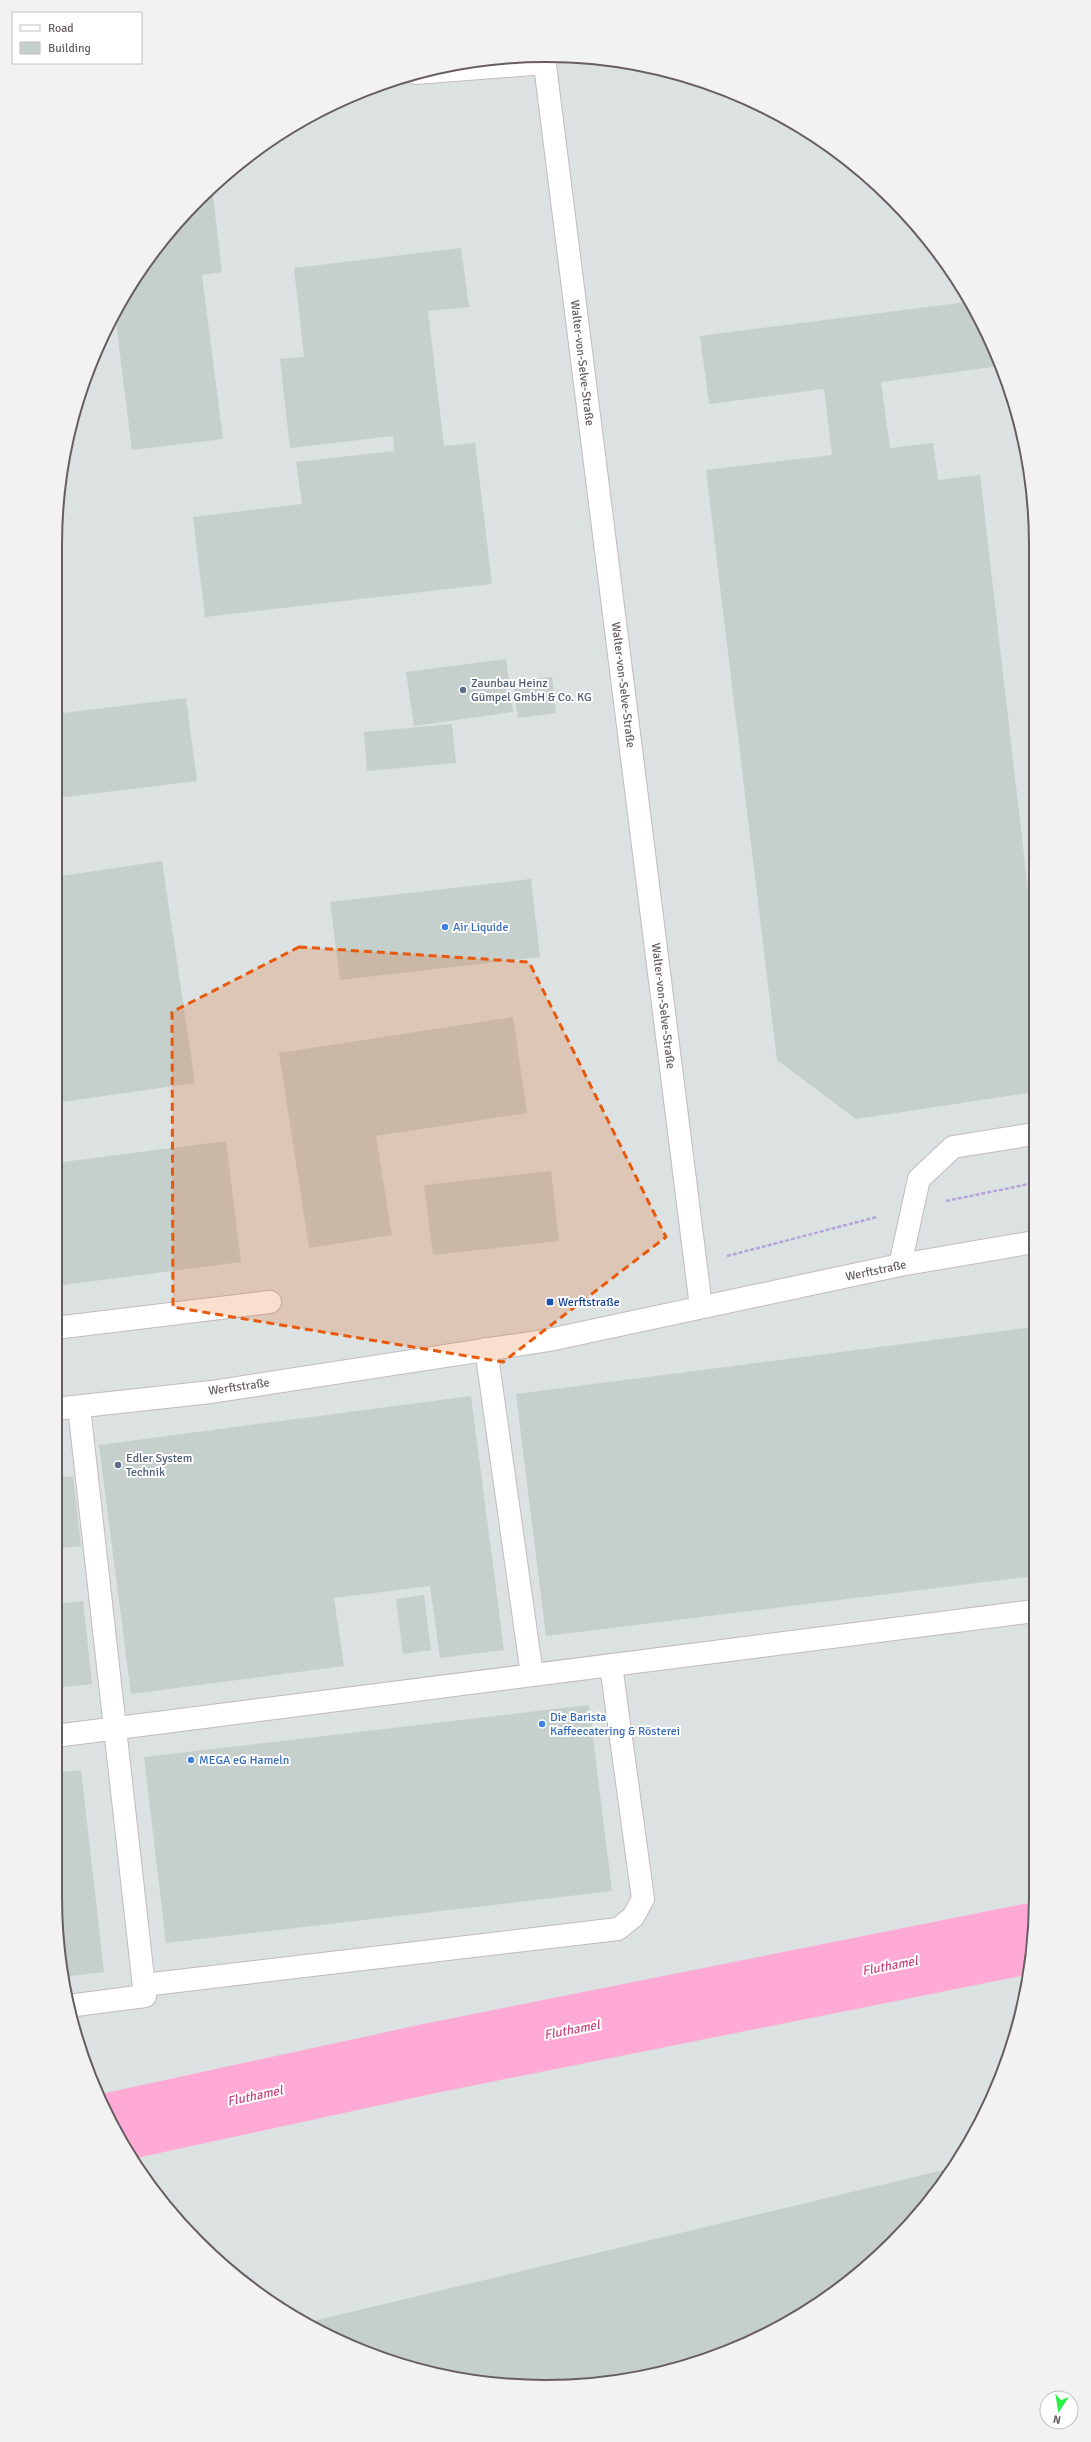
<svg xmlns="http://www.w3.org/2000/svg" width="1091" height="2442" font-family="Signika,sans-serif">
<rect width="100%" height="100%" fill="#e7f1ef"/>
<!-- industrial -->
<polygon fill="#dbe2e1" points="514,56 610,59 703,81 818,138 914,222 986,329 1019,418 1032,481 1036,1896 1027,1992 1010,2054 970,2142 914,2220 869,2265 791,2321 703,2361 641,2378 545,2387 450,2378 388,2361 300,2321 222,2265 177,2220 121,2142 81,2054 64,1992 55,1896 55,545 64,450 81,388 121,300 177,222 247,156 329,105 419,72"/>
<g fill="none" stroke-linecap="round" stroke-linejoin="round">
<!-- river -->
<polyline stroke="#ffa9d5" stroke-width="70" points="114,2127 427,2059 1032,1938"/>
</g>
<!-- building -->
<g fill="#c5cfcc">
<polygon points="212,189 222,272 202,275 223,439 132,450 115,314 121,300 177,222"/>
<polygon points="461,248 469,307 428,311 444,446 475,443 492,584 205,617 193,517 302,504 296,462 394,451 393,436 290,448 280,359 304,357 294,268"/>
<polygon points="967,302 986,329 1000,366 881,382 890,448 933,443 938,480 980,475 1033,933 1034,1092 856,1119 777,1060 706,470 832,455 824,389 709,404 700,336"/>
<polygon points="506,659 513,712 414,726 406,672"/>
<polygon points="552,677 556,713 518,718 513,681"/>
<polygon points="186,698 197,781 57,798 55,714"/>
<polygon points="452,724 456,763 367,771 364,732"/>
<polygon points="162,861 195,1083 55,1103 55,877"/>
<polygon points="531,879 540,957 340,980 330,902"/>
<polygon points="513,1017 527,1113 376,1136 392,1235 309,1248 279,1053"/>
<polygon points="226,1141 241,1262 55,1286 55,1163"/>
<polygon points="551,1171 559,1241 433,1255 424,1185"/>
<polygon points="1034,1327 1035,1576 546,1636 516,1394"/>
<polygon points="471,1396 504,1650 440,1658 430,1586 334,1598 344,1666 131,1694 99,1445"/>
<polygon points="73,1476 81,1546 55,1549 55,1478"/>
<polygon points="424,1595 431,1650 403,1654 396,1599"/>
<polygon points="83,1601 92,1684 55,1688 55,1604"/>
<polygon points="589,1705 612,1891 166,1943 144,1757"/>
<polygon points="81,1770 104,1972 63,1977 55,1896 55,1773"/>
<polygon points="952,2168 914,2220 869,2265 791,2321 703,2361 641,2378 545,2387 450,2378 388,2361 305,2323"/>
</g>
<g fill="none" stroke-linecap="round" stroke-linejoin="round">
<!-- minor casing -->
<g stroke="#c3bbbe" stroke-width="24">
<g id="minor">
<polyline points="544,57 701,1307"/>
<polyline points="415,73 545,63"/>
<polyline points="900,1265 919,1179 953,1147 1034,1134"/>
<polyline points="55,1328 270,1302"/>
<polyline points="486,1349 532,1675"/>
<polyline points="55,1409 211,1392 549,1340 900,1265 1034,1242"/>
<polyline points="55,1736 1035,1611"/>
<polyline points="144,1985 618,1929 633,1917 643,1899 611,1665"/>
<polyline points="68,2006 145,1996 79,1407"/>
</g>
</g>
<!-- path -->
<g stroke="#b6a5dc" stroke-width="2.5" stroke-dasharray="4 2" stroke-linecap="butt">
<polyline points="946,1201 1034,1183"/>
<polyline points="727,1256 877,1217"/>
</g>
<!-- minor -->
<use href="#minor" stroke="#fff" stroke-width="22"/>
</g>
<!-- marked area -->
<path fill="#e8590c" fill-opacity="0.2" stroke="#e8590c" stroke-width="3" stroke-dasharray="8 5" stroke-linejoin="round" d="M299,947l230,15 137,275 -163,125 -330,-55 -1,-295z"/>
<!-- markers -->
<g fill="#5c6f8a" stroke="#fff" stroke-width="1.5">
<circle cx="463" cy="690" r="4"/>
<circle cx="118" cy="1465" r="4"/>
</g>
<g fill="#3f7fe0" stroke="#fff" stroke-width="1.5">
<circle cx="445" cy="927" r="4"/>
<circle cx="542" cy="1724" r="4"/>
<circle cx="191" cy="1760" r="4"/>
</g>
<rect fill="#1a4fb4" stroke="#fff" stroke-width="1.5" x="546" y="1298" width="8" height="8" rx="2"/>
<g text-anchor="middle" dominant-baseline="central" stroke-width="4" stroke-linejoin="round" paint-order="stroke">
<!-- street labels -->
<g font-size="12" fill="#685e62" stroke="#fff">
<text transform="translate(582 363) rotate(83)">Walter-von-Selve-Straße</text>
<text transform="translate(623 685) rotate(83)">Walter-von-Selve-Straße</text>
<text transform="translate(663 1006) rotate(83)">Walter-von-Selve-Straße</text>
<text transform="translate(876 1271) rotate(-12)">Werftstraße</text>
<text transform="translate(239 1387) rotate(-8)">Werftstraße</text>
</g>
<!-- service labels -->
<g font-size="12" fill="#4e5e75" stroke="#fff" text-anchor="start">
<text x="471" y="683">Zaunbau Heinz<tspan x="471" dy="14">Gümpel GmbH &amp; Co. KG</tspan></text>
<text x="126" y="1458">Edler System<tspan x="126" dy="14">Technik</tspan></text>
</g>
<!-- shop labels -->
<g font-size="12" fill="#366cbe" stroke="#fff" text-anchor="start">
<text x="453" y="927">Air Liquide</text>
<text x="550" y="1717">Die Barista<tspan x="550" dy="14">Kaffeecatering &amp; Rösterei</tspan></text>
<text x="199" y="1760">MEGA eG Hameln</text>
</g>
<!-- transit labels -->
<g font-size="12" fill="#164399" stroke="#fff" text-anchor="start">
<text x="558" y="1302">Werftstraße</text>
</g>
<!-- water labels -->
<g font-size="13" font-style="italic" fill="#ca447f" stroke="#fff">
<text transform="translate(890 1966) rotate(-11)">Fluthamel</text>
<text transform="translate(572 2030) rotate(-11)">Fluthamel</text>
<text transform="translate(255 2096) rotate(-12)">Fluthamel</text>
</g>
</g>
<!-- crop -->
<path d="M0 0H1091V2442H0ZM545 62H546A483 483 0 0 1 1029 545V1897A483 483 0 0 1 546 2380H545A483 483 0 0 1 62 1897V545A483 483 0 0 1 545 62Z" fill="#f3f2f2" fill-rule="evenodd"/>
<path fill="none" stroke="#685e62" stroke-width="2" d="M545 62H546A483 483 0 0 1 1029 545V1897A483 483 0 0 1 546 2380H545A483 483 0 0 1 62 1897V545A483 483 0 0 1 545 62Z"/>
<!-- legend -->
<rect x="12" y="12" width="130" height="52" fill="#ffffff" stroke="#c3bfc0"/>
<rect x="20" y="25" width="20" height="6" fill="#ffffff" stroke="#c3bfc0"/>
<text x="48" y="32" font-size="12" fill="#685e62">Road</text>
<rect x="20" y="42" width="20" height="12" fill="#c5cfcc" stroke="#c3bfc0"/>
<text x="48" y="52" font-size="12" fill="#685e62">Building</text>
<!-- north arrow -->
<g transform="translate(1059 2410) rotate(192)"><circle r="19" fill="#ffffff" stroke="#c3bfc0"/>
<path d="M0-3L7 15L0 10L-7 15Z" fill="#2cf245"/>
<text y="-6" font-size="11" font-weight="bold" text-anchor="middle" fill="#685e62">N</text>
</g>
</svg>
